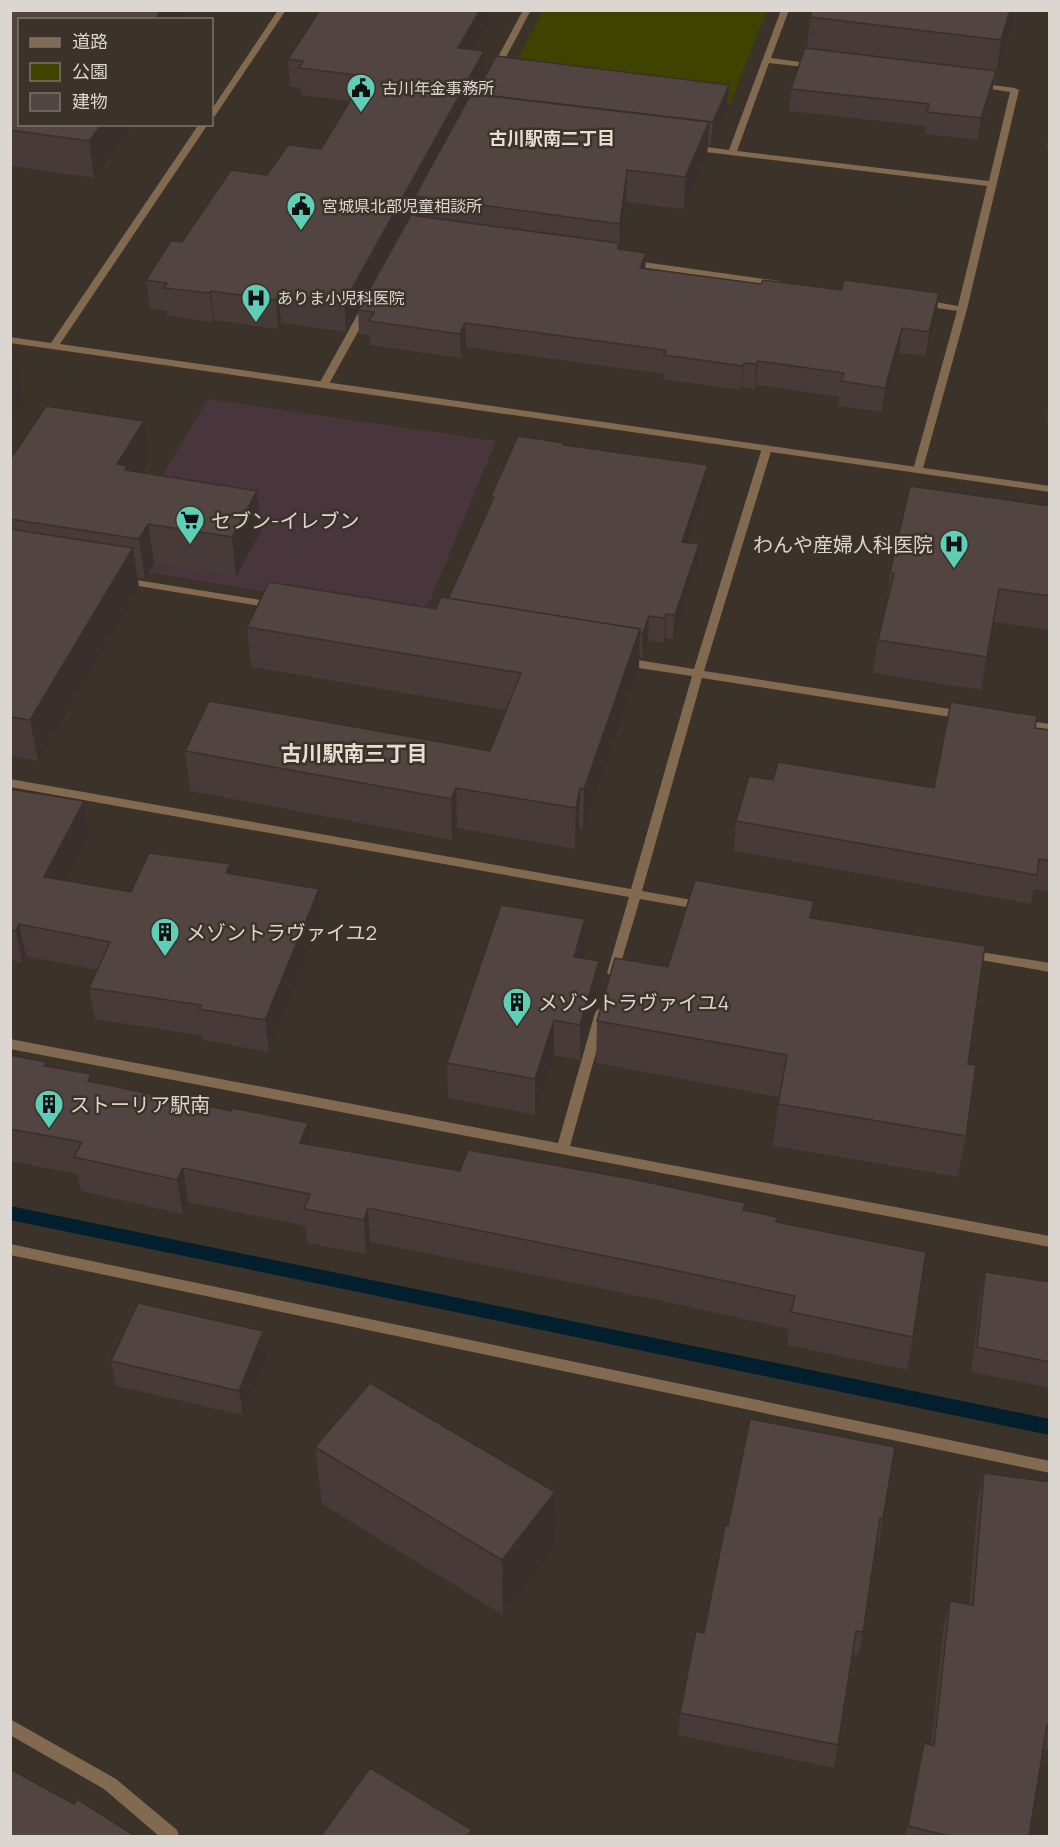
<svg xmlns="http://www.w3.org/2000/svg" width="1060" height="1847" font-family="Manrope,'Noto Sans JP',sans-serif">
<rect width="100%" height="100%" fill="#3b3229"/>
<!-- commercial -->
<polygon fill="#49353c" points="208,399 496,441 423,617 108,566"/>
<!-- green -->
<polygon fill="#3e4300" points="543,11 767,11 730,104 508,76"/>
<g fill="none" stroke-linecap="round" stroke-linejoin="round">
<!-- stream -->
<polygon fill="#011f2c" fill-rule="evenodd" points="10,1206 1050,1419 1050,1435 10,1220"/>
<!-- minor -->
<g fill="#816a4f" fill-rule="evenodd">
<polygon points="523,10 531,10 499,70 492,72 491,70"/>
<polygon points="781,10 789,10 771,58 814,64 818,66 814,68 769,63 737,151 989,181 1010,92 977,87 973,85 977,83 1015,88 1019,90 967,309 922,472 914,472 913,470 957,311 924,306 919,303 924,300 958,306 987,186 689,150 688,148 692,145 729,150"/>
<polygon points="629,260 779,281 784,284 779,287 626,265 626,261"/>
<polygon points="365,307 370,310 329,384 324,387 321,386 319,384 360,310"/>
<polygon points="767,445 772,448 704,671 963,711 969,715 963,719 702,678 642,891 703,902 709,906 703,910 640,899 617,976 613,977 607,973 629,897 10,787 10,779 631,889 692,676 625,666 620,662 625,658 694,669 762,448"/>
<polygon points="124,578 273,602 278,605 273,608 120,583 119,581 120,579"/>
<polygon points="1022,720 1050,724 1050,732 1018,727 1016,724 1018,721"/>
<polygon points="968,950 1050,963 1050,972 964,957 962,954 964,951"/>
<polygon points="601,1008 605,1010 607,1013 570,1146 1050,1236 1050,1247 10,1049 10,1039 558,1143 595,1013 597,1010"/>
<polygon points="10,1244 1050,1461 1050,1473 10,1255"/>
<polygon points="10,1719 116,1779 177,1830 179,1836 159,1836 104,1789 10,1735"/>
</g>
<!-- tertiary -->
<g fill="#816a4f" fill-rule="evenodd">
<polygon points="278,10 286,10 215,116 212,116 212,109"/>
<polygon points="199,124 208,124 60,344 1050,486 1050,492 10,343 10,337 51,343"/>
</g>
</g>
<!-- wall -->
<g fill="#473a38">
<polygon points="10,10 191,10 185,20 20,20 134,124 94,178 10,166"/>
<polygon points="495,10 473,49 484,51 484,78 475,95 476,95 476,94 729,85 727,108 711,146 708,145 707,155 684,209 626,202 620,249 646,269 761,284 841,290 939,293 936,318 926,356 899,353 882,412 838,406 839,397 756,385 755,389 742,387 741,390 663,379 664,374 466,347 461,358 370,345 370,335 359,334 358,310 416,215 416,204 346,332 281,323 278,329 214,320 213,322 167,316 167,311 150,309 146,280 182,242 267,175 321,149 350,101 301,95 300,88 290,86 288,59"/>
<polygon points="810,17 1012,26 995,83 994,83 992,92 978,140 925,134 926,126 789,111 791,89 807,48"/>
<polygon points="1050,125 1050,148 1046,148"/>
<polygon points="1050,398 1050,421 1046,421"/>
<polygon points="564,445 708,465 706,489 689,543 698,569 673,639 665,638 664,643 648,640 642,658 639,657 639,669 583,829 579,828 575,849 457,828 452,840 190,791 185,751 490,751 506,710 251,667 247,627 436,609 448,599 491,503 491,496"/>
<polygon points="10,460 149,461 142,473 257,491 261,531 236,577 154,564 145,579 138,578 139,589 38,761 10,756"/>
<polygon points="1050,506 1050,618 1047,630 994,622 981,690 873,673 878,640 886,606 890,573"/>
<polygon points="1035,728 1050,730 1050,892 1034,889 1031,904 734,851 736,821 773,780 934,788"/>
<polygon points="10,789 84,801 90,833 65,881 131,892 231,874 319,889 321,920 269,1052 203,1040 203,1036 95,1019 89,988 97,970 26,956 22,963 10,960"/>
<polygon points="814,901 812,919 968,1064 966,1136 958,1177 773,1146 779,1097 596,1063 597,1021 668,967"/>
<polygon points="585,919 584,955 583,958 598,997 580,1060 554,1055 535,1115 448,1098 447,1063"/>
<polygon points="10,1055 47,1066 91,1074 92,1082 310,1144 460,1171 744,1210 776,1222 913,1337 907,1370 787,1345 789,1329 658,1300 370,1242 366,1254 307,1243 306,1226 188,1202 183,1214 81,1191 77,1174 10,1161"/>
<polygon points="985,1272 1050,1282 1050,1388 971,1372 980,1297"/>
<polygon points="263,1331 267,1356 243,1415 116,1386 111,1361"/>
<polygon points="750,1419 883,1519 879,1543 877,1542 859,1655 852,1654 834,1768 678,1735 680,1713 704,1633 728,1526"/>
<polygon points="315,1447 555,1492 554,1548 503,1615 322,1504"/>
<polygon points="984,1473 1050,1482 1050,1750 1043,1749 1029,1836 905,1836 919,1766 924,1743 931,1745 944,1624 950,1601 969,1604 978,1497"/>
</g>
<!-- shaded-wall -->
<g fill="#39302e">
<polygon points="161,10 191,10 185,20 155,20"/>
<polygon points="480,10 495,10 459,75 458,48"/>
<polygon points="1010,10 1014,10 1012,26 995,83 1001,40"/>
<polygon points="484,51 484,78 419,197 415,196 416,204 346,332 344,303"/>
<polygon points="996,71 992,92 978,140 981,118"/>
<polygon points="729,85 727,108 711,146 713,122"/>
<polygon points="709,122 707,155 684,209 685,177"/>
<polygon points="102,124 134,124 94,178 89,141"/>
<polygon points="627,170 626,202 619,257 620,224"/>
<polygon points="646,253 645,277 640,268"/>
<polygon points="211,291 214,320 213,322 210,293"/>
<polygon points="939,293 936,318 926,356 929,332"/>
<polygon points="279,294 281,323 278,329 276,300"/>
<polygon points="465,323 466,347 461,358 460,334"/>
<polygon points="902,328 899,353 882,412 885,388"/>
<polygon points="15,352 24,403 10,422 10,358"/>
<polygon points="758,361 756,385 755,389 756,364"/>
<polygon points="744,363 742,387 741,390 743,366"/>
<polygon points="144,421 149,461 131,491 117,464"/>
<polygon points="708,465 706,489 681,566 682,542"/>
<polygon points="257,491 261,531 236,577 232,537"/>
<polygon points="148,524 154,564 145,579 139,539"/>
<polygon points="699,544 698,569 673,639 675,615"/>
<polygon points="133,548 139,589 38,761 30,720"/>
<polygon points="999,589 994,622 981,690 987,657"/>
<polygon points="666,614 665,638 664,643 665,618"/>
<polygon points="649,616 648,640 642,658 643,633"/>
<polygon points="640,629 639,669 583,829 584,789"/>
<polygon points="456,788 457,828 452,840 451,799"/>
<polygon points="580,788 579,828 575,849 576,808"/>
<polygon points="84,801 90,833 51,908 44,877"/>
<polygon points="230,864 234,896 226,873"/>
<polygon points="319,889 321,920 269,1052 265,1020"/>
<polygon points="814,901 809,944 810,918"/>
<polygon points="585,919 584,955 573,992 574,957"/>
<polygon points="19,924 26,956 22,963 16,931"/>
<polygon points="599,961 598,997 580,1060 580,1025"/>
<polygon points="554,1020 554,1055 535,1115 535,1079"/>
<polygon points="91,1074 97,1108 88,1081"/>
<polygon points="308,1123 311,1156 300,1143"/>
<polygon points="183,1168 188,1202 183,1214 177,1180"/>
<polygon points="368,1208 370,1242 366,1254 364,1220"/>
<polygon points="263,1331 267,1356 243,1415 239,1391"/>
<polygon points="555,1492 554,1548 503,1615 502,1560"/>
</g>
<!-- building -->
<g fill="#524441" stroke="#39302e" stroke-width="1.5">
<polygon points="10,10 161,10 155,20 20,20 20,124 102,124 89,141 10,130"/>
<polygon points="320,10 480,10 458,48 484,51 344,303 279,294 276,300 211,291 210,293 164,288 167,283 146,280 171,241 182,242 231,170 267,175 288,145 321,149 365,76 299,68 303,61 288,59"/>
<polygon points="812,10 1010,10 1001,40 810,17"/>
<polygon points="805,48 996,71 981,118 927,112 929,104 791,89"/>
<polygon points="496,56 729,85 713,122 476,94"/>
<polygon points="471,94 709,122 685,177 627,170 620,224 415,196"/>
<polygon points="411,215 618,243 618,249 646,253 640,268 761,284 763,280 841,290 844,280 939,293 929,332 902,328 885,388 841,381 844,373 758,361 756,364 744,363 743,366 664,355 666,350 465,323 460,334 369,321 374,312 358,310"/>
<polygon points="10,351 15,352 10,358"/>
<polygon points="46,406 144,421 117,464 127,466 125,470 257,491 232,537 148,524 139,539 10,519 10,460"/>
<polygon points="518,436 564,443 563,445 708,465 682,542 699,544 675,615 666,614 665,618 649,616 643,633 640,632 640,629 448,599 494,497 491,496"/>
<polygon points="910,486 1050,506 1050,596 999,589 987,657 878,640 894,573 890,573"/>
<polygon points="10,529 133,548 30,720 10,717"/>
<polygon points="269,582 436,609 441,597 640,629 584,789 580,788 576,808 456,788 451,799 185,751 209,701 490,751 521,673 247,627"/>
<polygon points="951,702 1037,716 1035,728 1050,730 1050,861 1039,859 1037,875 736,821 749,776 773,780 778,762 934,788"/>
<polygon points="10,789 84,801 44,877 131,892 149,853 230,864 226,873 319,889 265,1020 199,1009 201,1005 89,988 110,942 19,924 16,931 10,930"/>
<polygon points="695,880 814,901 810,918 985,946 968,1064 976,1065 966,1136 778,1104 787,1055 597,1021 615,958 668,967"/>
<polygon points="501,905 585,919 574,957 599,961 580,1025 554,1020 535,1079 447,1063"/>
<polygon points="10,1055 46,1062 44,1066 91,1074 88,1081 231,1111 232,1108 308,1123 300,1143 460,1171 468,1150 632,1179 745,1203 743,1210 777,1217 776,1222 926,1252 913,1337 791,1312 795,1296 660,1267 368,1208 364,1220 304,1209 310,1194 183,1168 177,1180 74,1157 82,1142 10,1129"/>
<polygon points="985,1272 1050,1282 1050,1362 977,1347"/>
<polygon points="138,1303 263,1331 239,1391 111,1361"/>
<polygon points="370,1383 555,1492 502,1560 315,1447"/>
<polygon points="750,1419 895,1447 883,1519 880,1518 863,1632 856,1631 838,1745 680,1713 696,1631 704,1633 725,1526 728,1526"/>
<polygon points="984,1473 1050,1482 1050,1726 1047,1725 1029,1836 949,1836 908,1826 924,1743 934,1746 950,1601 973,1605"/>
<polygon points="370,1768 472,1830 467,1836 321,1836"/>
<polygon points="10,1769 74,1804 77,1799 135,1836 10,1836"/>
</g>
<!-- icons -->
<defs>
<g id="civic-pin" transform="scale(1.5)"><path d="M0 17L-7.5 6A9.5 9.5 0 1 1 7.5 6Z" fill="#5eceb7" stroke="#3b3229"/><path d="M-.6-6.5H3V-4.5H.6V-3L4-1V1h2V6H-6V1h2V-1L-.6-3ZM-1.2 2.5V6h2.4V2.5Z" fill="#111"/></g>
<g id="hospital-pin" transform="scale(1.5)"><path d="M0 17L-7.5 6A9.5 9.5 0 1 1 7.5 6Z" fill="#5eceb7" stroke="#3b3229"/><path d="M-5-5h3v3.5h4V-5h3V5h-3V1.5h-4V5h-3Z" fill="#111"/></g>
<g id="supermarket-pin" transform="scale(1.5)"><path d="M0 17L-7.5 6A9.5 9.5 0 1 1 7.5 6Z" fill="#5eceb7" stroke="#3b3229"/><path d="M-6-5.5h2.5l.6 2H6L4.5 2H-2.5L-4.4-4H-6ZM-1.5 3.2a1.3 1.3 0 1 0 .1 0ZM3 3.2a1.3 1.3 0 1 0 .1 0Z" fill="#111"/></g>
<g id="building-pin" transform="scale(1.5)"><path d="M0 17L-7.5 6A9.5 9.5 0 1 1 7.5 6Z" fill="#5eceb7" stroke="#3b3229"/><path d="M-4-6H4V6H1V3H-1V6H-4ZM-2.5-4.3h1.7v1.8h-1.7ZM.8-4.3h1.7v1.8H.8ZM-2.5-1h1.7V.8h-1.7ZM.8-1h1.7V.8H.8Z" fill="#111"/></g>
</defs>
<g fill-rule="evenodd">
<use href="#civic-pin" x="361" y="88"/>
<use href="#civic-pin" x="301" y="206"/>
<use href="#hospital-pin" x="256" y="298"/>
<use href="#supermarket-pin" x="190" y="520"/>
<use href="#hospital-pin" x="954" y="544"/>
<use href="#building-pin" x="165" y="932"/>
<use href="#building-pin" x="517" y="1002"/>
<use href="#building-pin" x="49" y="1104"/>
</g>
<g text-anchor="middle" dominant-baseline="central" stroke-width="5" stroke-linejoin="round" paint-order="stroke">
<!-- far-poi labels -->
<g font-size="16" fill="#dcd6d0" stroke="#3b3229" text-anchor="start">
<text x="382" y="88">古川年金事務所</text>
<text x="322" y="206">宮城県北部児童相談所</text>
<text x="277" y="298">ありま小児科医院</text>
</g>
<!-- far-neighbourhood labels -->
<g font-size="18" font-weight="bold" fill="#e8ddd1" stroke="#3b3229">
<text x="552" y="138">古川駅南二丁目</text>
</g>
<!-- poi labels -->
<g font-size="20" fill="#dcd6d0" stroke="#3b3229" text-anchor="start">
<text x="211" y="520">セブン-イレブン</text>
<text x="933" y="544" text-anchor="end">わんや産婦人科医院</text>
<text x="186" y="932">メゾントラヴァイユ2</text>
<text x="538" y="1002">メゾントラヴァイユ4</text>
<text x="70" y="1104">ストーリア駅南</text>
</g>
<!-- neighbourhood labels -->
<g font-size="21" font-weight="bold" fill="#e8ddd1" stroke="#3b3229">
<text x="354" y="753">古川駅南三丁目</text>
</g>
</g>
<!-- border -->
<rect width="1060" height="1847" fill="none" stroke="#dcd6d0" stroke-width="24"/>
<!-- legend -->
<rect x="18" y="18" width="195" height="108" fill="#3b3229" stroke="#7b746c" stroke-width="1.5"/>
<rect x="30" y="38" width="30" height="9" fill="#816a4f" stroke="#7b746c" stroke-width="1.5"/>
<text x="72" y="48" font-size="18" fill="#dcd6d0">道路</text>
<rect x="30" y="63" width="30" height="18" fill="#3e4300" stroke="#7b746c" stroke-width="1.5"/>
<text x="72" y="78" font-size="18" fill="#dcd6d0">公園</text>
<rect x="30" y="93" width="30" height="18" fill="#524441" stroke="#7b746c" stroke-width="1.5"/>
<text x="72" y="108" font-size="18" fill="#dcd6d0">建物</text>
</svg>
